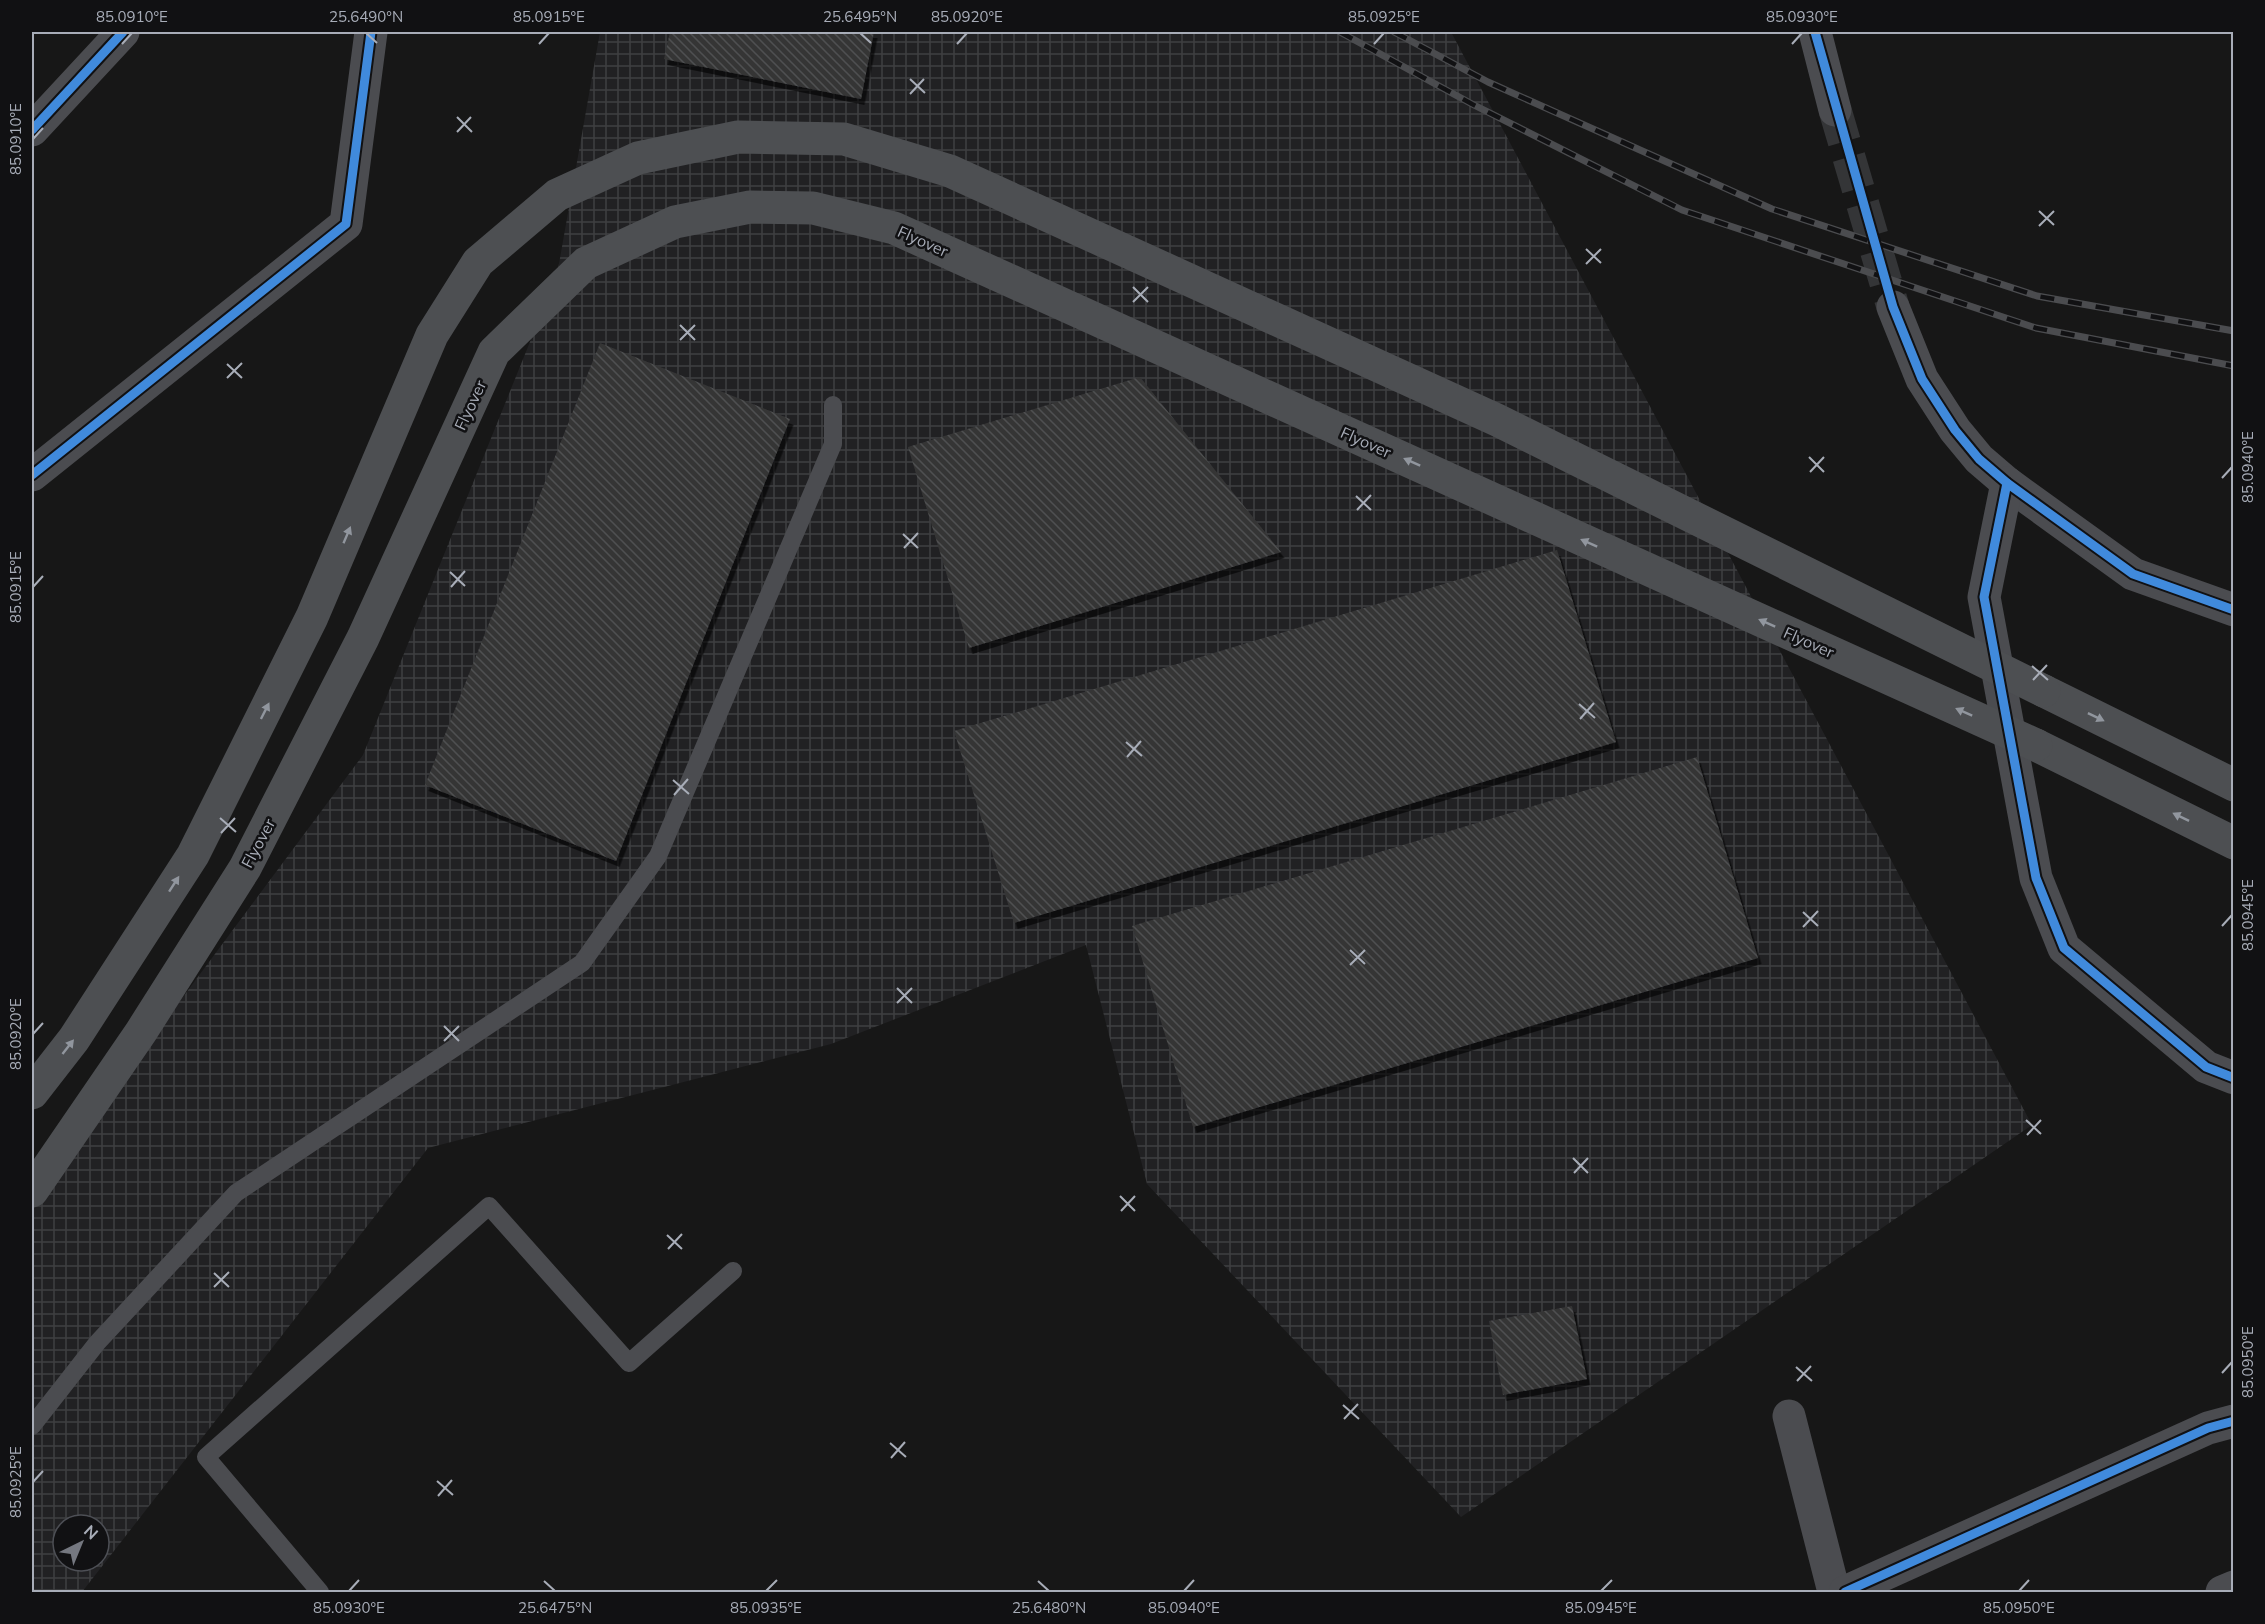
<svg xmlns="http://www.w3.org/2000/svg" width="2265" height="1624" font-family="Mulish,sans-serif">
<defs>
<pattern id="industrial-grid" width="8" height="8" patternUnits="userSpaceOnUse" patternTransform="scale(1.5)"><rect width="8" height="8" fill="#212123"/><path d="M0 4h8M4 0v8" fill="none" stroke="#3e3f41"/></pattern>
<pattern id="building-back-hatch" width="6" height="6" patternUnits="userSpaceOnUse" patternTransform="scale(1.5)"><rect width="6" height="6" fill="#353536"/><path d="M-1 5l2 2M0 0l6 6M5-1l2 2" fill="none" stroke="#4f5051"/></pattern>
<filter id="shadow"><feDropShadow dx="3.5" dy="6" stdDeviation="0" flood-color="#0009"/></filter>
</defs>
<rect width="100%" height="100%" fill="#171717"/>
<!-- industrial -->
<path fill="url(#industrial-grid)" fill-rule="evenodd" d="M600,32h851l581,1093 -571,392 -314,-333 -61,-239 -255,99 -403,104 -346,444h-50v-392l331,-445 194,-480zM63,1525h36v36h-36z"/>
<!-- building -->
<g fill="url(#building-back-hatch)" filter="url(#shadow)">
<polygon points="670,32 874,32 861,99 664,59"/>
<polygon points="600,343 790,419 616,861 425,785"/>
<polygon points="1140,377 1281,552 969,648 908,447"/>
<polygon points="1557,550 1616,742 1014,923 954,731"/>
<polygon points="1697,757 1758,958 1193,1127 1132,926"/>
<polygon points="1572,1306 1587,1379 1503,1395 1489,1321"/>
</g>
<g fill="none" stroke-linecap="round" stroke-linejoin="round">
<!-- street-tunnel -->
<polyline stroke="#343537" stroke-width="33" stroke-dasharray="33 16" stroke-linecap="butt" points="1835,110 1893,307"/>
<!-- lane -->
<g stroke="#4b4c50" stroke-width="18">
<polyline points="32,1426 97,1343 236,1193 582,963 658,856 833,444 833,405"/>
<polyline points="320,1592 206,1457 489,1206 629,1363 733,1271"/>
</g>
<!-- street -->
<g stroke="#4b4c50" stroke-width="33">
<polyline points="1815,32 1835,110"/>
<polyline points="32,130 123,32"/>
<polyline points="1893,307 1922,379 1955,430 1979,459 2007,483 2133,574 2234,610"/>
<polyline points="32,475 346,224 371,32"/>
<polyline points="2007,483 1984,597 2036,878 2064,948 2206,1067 2234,1078"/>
<polyline points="1789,1416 1834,1592"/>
<polyline points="1845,1592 2208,1428 2234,1421"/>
<polyline points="2222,1592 2234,1587"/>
</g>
<!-- primary -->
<g stroke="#4d4f52" stroke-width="33">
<polyline points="2044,691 2234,785"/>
<polyline points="2036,745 2234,843"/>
</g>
<!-- rail casing -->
<g stroke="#4b4c4f" stroke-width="7">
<g id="rail">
<polyline points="1340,32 1472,104 1682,210 2036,328 2234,366"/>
<polyline points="1394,32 1488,82 1772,209 2037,296 2234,331"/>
</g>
</g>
<!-- rail -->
<use href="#rail" stroke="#111113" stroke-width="4.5" stroke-dasharray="14" stroke-linecap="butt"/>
<!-- primary-bridge -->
<g stroke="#4d4f52" stroke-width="33">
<polyline points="32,1093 74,1039 193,855 312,617 432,335 478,262 557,195 638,158 738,137 844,139 950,171 1497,420 2044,691"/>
<polyline points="32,1191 141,1032 245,868 363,638 494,352 586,263 675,222 750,207 813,208 894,228 2036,745"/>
</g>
<!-- cycleway casing -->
<g stroke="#111113" stroke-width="13">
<g id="cycleway">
<polyline points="1815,32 1893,307 1922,379 1955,430 1979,459 2007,483 2133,574 2234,610"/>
<polyline points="32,130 123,32"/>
<polyline points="32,475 346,224 371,32"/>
<polyline points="2007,483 1984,597 2036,878 2064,948 2206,1067 2234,1078"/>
<polyline points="1845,1592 2208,1428 2234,1421"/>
</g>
</g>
<!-- cycleway -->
<use href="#cycleway" stroke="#408adc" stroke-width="9"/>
</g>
<!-- one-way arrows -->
<defs><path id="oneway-solid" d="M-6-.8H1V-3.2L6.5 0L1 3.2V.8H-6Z" transform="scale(1.5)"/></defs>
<g fill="#91969e">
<use href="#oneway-solid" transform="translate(1412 462) rotate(-156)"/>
<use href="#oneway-solid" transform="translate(347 535) rotate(-67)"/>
<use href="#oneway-solid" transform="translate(1589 543) rotate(-156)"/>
<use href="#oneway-solid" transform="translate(1767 623) rotate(-156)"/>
<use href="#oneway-solid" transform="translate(265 711) rotate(-63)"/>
<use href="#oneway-solid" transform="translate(1964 712) rotate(-156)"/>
<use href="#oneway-solid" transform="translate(2096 717) rotate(26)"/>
<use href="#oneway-solid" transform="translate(2181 817) rotate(-154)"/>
<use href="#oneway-solid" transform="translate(174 884) rotate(-57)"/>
<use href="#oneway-solid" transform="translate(68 1047) rotate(-52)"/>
</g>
<!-- ticks -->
<path fill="none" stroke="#a8adb8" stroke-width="2" d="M366,33l11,10M860,33l11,10M122,44l10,-11M539,44l10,-11M957,44l10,-11M1374,44l10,-11M1792,44l10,-11M910,79l15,14M910,94l14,-15M457,117l15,15M457,132l14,-15M33,139l10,-11M2039,211l15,14M2039,226l15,-15M1586,249l15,14M1586,264l15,-15M1133,287l15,15M1133,302l15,-15M680,325l15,15M680,340l15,-15M227,364l15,14M227,378l15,-15M1809,457l15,15M1810,472l14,-15M2222,478l10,-11M1356,496l15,14M1357,510l14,-15M903,534l15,14M904,548l14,-15M450,572l15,14M33,587l10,-11M451,587l14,-16M2032,666l16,14M2033,680l14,-15M1579,704l16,14M1580,719l14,-16M1126,742l16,14M1127,757l14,-16M673,780l16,14M674,795l14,-16M220,818l16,14M221,833l14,-15M1803,912l15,14M2222,926l10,-11M1803,927l15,-16M1350,950l15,14M1350,965l15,-15M897,988l15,15M897,1003l15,-15M444,1026l15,15M33,1034l10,-11M444,1041l15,-15M2026,1120l15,14M2027,1135l14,-15M1573,1158l15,15M1574,1173l14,-15M1120,1196l15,15M1121,1211l14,-15M667,1235l15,14M668,1249l14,-15M214,1273l15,14M214,1287l15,-15M1796,1367l16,14M2222,1373l10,-11M1797,1381l14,-15M1343,1405l16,14M1344,1419l14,-15M890,1443l16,14M891,1458l14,-16M437,1481l16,14M33,1482l10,-11M438,1496l14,-16M544,1581l11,10M1038,1581l11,10M349,1591l10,-11M766,1591l11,-11M1184,1591l10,-11M1601,1591l11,-11M2019,1591l10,-11"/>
<g text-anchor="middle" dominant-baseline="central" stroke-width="5" stroke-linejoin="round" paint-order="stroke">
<!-- street labels -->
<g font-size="16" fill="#a8adb8" stroke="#111113">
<text transform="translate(923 241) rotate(24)">Flyover</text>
<text transform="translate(470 405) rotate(-65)">Flyover</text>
<text transform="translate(1366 442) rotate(24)">Flyover</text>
<text transform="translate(1809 642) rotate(24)">Flyover</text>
<text transform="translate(258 843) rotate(-62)">Flyover</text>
</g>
</g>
<!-- border -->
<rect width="2265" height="1624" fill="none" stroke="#111113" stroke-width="66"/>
<!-- north arrow -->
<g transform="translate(81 1543) rotate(43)"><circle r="28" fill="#111113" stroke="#4d4f55" stroke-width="1.5"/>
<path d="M0-4.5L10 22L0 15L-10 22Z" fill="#757880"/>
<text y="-9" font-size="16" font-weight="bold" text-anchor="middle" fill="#a8adb8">N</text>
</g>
<rect x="33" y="33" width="2199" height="1558" fill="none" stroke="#a8adb8" stroke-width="2"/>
<g font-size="15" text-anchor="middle" fill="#a8adb8">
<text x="132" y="22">85.0910°E</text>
<text x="366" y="22">25.6490°N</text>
<text x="549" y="22">85.0915°E</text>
<text x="860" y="22">25.6495°N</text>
<text x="967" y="22">85.0920°E</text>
<text x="1384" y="22">85.0925°E</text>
<text x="1802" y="22">85.0930°E</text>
<text transform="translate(16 139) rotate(-90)" y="5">85.0910°E</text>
<text transform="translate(2248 467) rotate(-90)" y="5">85.0940°E</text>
<text transform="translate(16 587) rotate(-90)" y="5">85.0915°E</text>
<text transform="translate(2248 915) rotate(-90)" y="5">85.0945°E</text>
<text transform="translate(16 1034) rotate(-90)" y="5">85.0920°E</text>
<text transform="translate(2248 1362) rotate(-90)" y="5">85.0950°E</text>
<text transform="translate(16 1482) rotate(-90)" y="5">85.0925°E</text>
<text x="349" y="1613">85.0930°E</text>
<text x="555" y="1613">25.6475°N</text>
<text x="766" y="1613">85.0935°E</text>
<text x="1049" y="1613">25.6480°N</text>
<text x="1184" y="1613">85.0940°E</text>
<text x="1601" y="1613">85.0945°E</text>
<text x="2019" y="1613">85.0950°E</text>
</g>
</svg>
